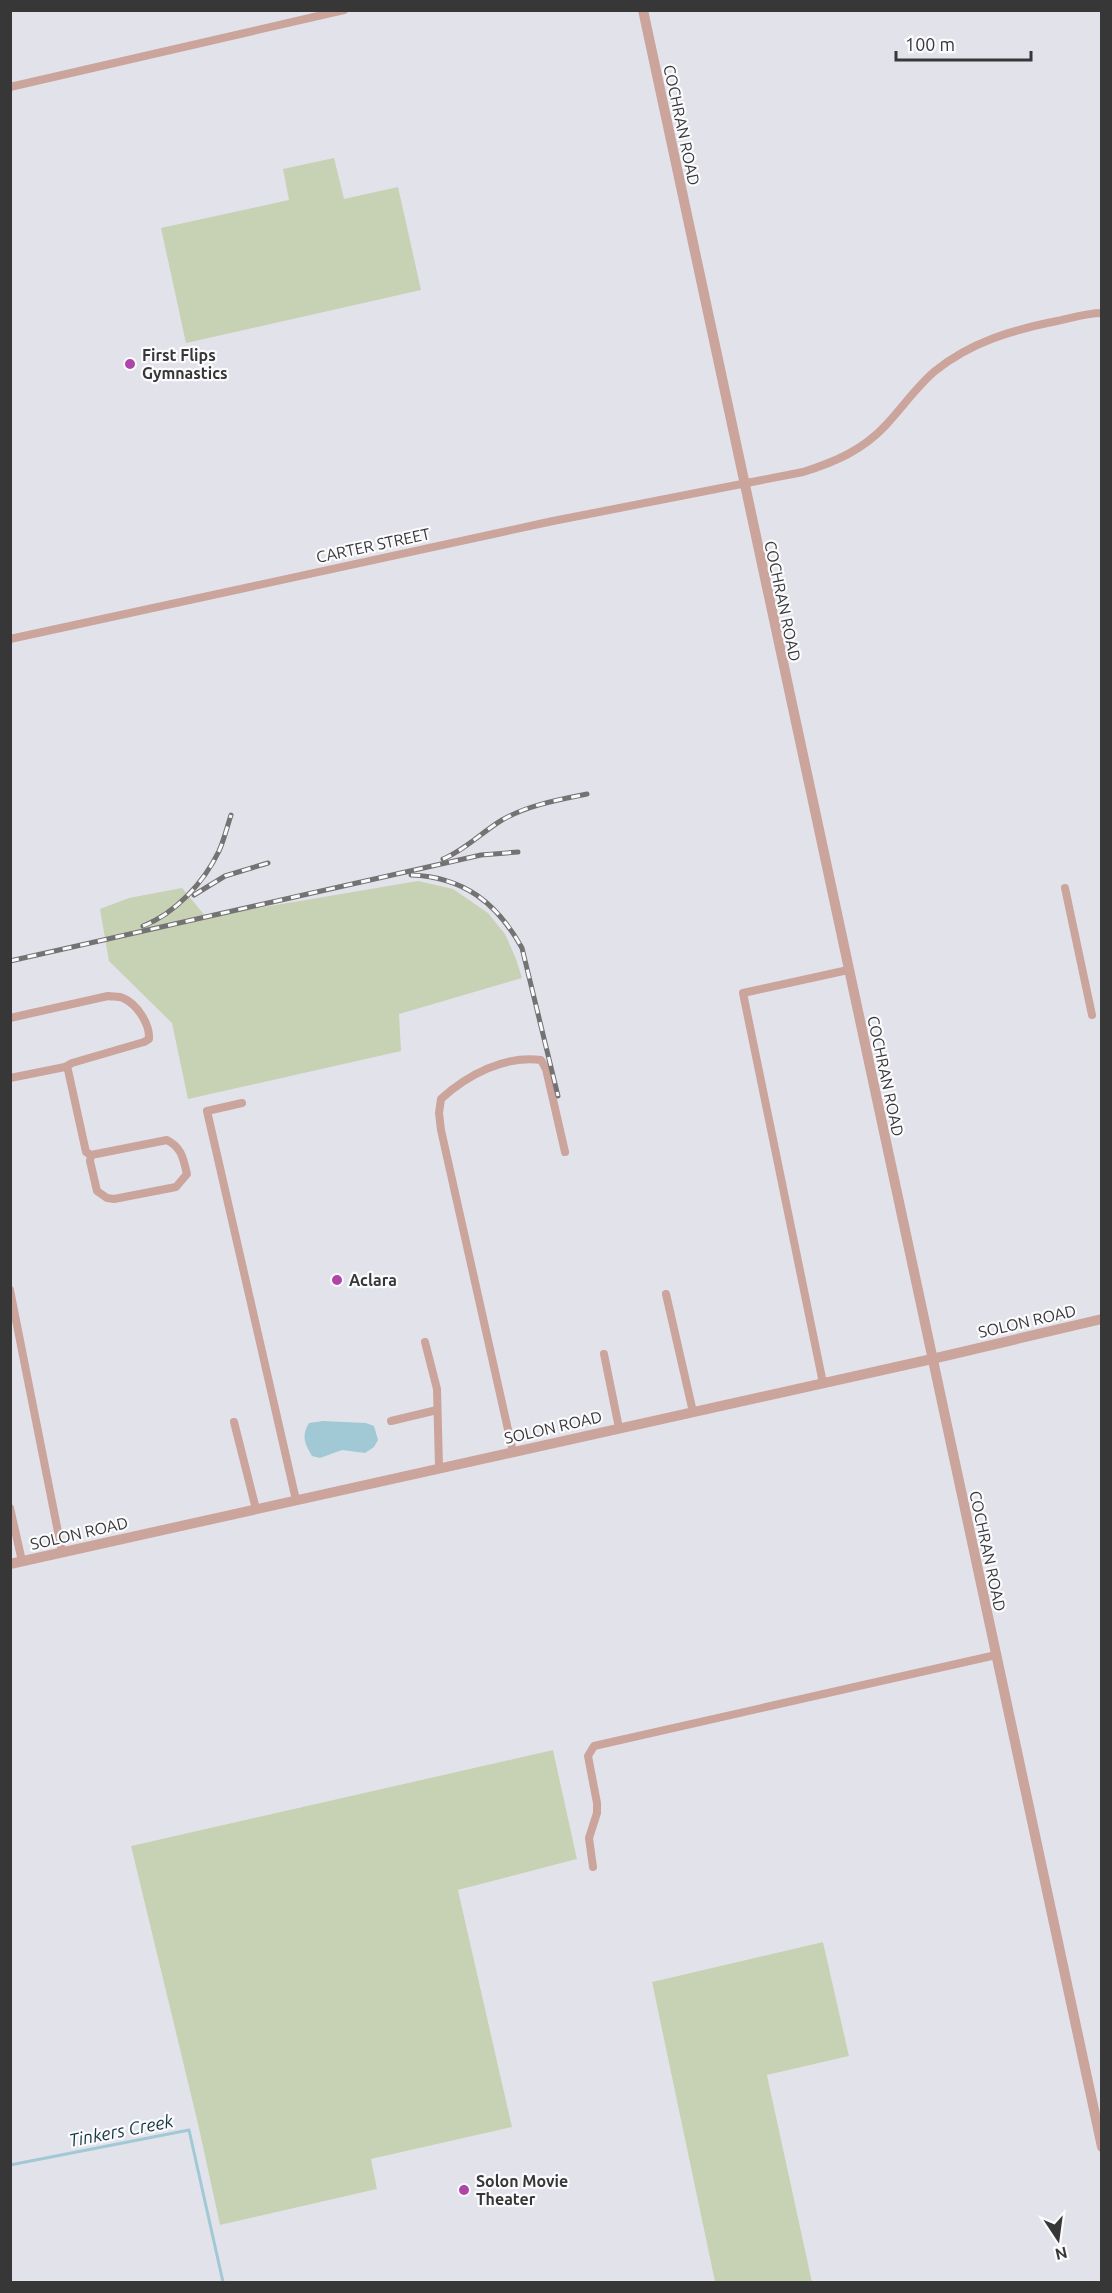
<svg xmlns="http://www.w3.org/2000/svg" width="1112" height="2293" font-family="Ubuntu,sans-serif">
<rect width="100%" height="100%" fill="#eeeeef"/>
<!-- built -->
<path fill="#e2e2eb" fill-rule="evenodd" d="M11,11h1090v2271h-289l-45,-207 82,-19 -26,-114 -171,40 63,300h-704zM553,1750l24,109 -119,31 54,237 -141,32 6,30 -157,36 -22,-101 -67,-278z"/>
<!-- green -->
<g fill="#c7d1b4">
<polygon points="334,158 344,199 398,187 421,290 186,343 161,228 289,200 283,169"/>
<polygon points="418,881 453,889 488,913 505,934 516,959 522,978 399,1014 401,1051 188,1099 172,1023 109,961 100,909 129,898 182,888 206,917"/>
<polygon points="553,1750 577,1859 458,1890 512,2127 371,2159 377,2189 220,2225 198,2124 131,1846"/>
<polygon points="823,1942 849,2056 767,2075 812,2282 715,2282 652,1982"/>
</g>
<!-- water -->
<path fill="#a1c9d5" d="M323,1421l43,2 8,3 4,14 -4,7 -9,6 -23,-3 -22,8 -8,-2c-7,-12 -11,-20 -3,-33z"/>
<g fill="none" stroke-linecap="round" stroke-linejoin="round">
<!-- stream -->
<polyline stroke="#a1c9d5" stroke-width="3" points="10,2165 189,2130 223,2282"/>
<!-- minor -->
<g stroke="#cba49c" stroke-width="8">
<polyline points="10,87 344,10"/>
<path d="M10,639l543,-118 250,-49c32,-10 60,-22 83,-47 17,-18 30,-38 49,-54 36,-29 77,-41 122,-50 14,-3 30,-8 45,-8"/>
<polyline points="1065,888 1092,1015"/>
<path d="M10,1018l98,-22c4,1 11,0 15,2 14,6 27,26 26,41l-5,3 -72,21 -7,4"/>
<path d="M10,1078l55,-11 3,3 18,82 5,3 -1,6 7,30 10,7 7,1 62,-12 11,-13c-4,-16 -5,-26 -20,-34l-76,15"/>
<polyline points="242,1103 207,1111 296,1500"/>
<polyline points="10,1290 62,1552"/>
<polyline points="666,1294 693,1412"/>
<polyline points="425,1342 437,1389 439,1467"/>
<polyline points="604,1354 619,1428"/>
<polyline points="823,1383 743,993 848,970"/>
<polyline points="391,1421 437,1410"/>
<polyline points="234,1422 256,1509"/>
<path d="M513,1452l-72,-322 -2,-17 2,-14c26,-24 64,-44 100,-39l5,9 19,83"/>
<polyline points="10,1508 22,1561"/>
<polyline points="593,1867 589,1838 597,1813 597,1803 588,1756 594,1746 996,1655"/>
</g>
<!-- tertiary -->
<g stroke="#cba49c" stroke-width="10">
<polyline points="643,10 1102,2147"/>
<polyline points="10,1564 932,1359 1102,1319"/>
</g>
<!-- rail casing -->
<g stroke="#737374" stroke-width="5">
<g id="rail">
<path d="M443,859c22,-9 39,-27 59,-39 26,-15 56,-20 85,-26"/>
<path d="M411,875c53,2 86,28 111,73l36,148"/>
<polyline points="194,895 225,876 268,863"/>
<path d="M143,926c33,-13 61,-44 76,-75 5,-11 8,-24 12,-36"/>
<polyline points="10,961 481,855 518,852"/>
</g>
</g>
<!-- rail -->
<use href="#rail" stroke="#fbfbfd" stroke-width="3" stroke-dasharray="9" stroke-linecap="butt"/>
</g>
<!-- markers -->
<g fill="#ae45a8" stroke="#fbfbfd" stroke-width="2">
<circle cx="130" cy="364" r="6"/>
<circle cx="337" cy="1280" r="6"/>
<circle cx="464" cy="2190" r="6"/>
</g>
<g text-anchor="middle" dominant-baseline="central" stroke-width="4.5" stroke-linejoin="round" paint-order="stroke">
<!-- street labels -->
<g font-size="16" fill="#373738" stroke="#fbfbfd">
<text transform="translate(682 125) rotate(78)">COCHRAN ROAD</text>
<text transform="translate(373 545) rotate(-12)">CARTER STREET</text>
<text transform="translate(783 601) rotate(78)">COCHRAN ROAD</text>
<text transform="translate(886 1076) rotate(78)">COCHRAN ROAD</text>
<text transform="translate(1027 1321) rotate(-13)">SOLON ROAD</text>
<text transform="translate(553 1427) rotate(-13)">SOLON ROAD</text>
<text transform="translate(79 1533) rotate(-13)">SOLON ROAD</text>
<text transform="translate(988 1551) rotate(78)">COCHRAN ROAD</text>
</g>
<!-- poi labels -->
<g font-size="16" font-weight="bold" fill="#373738" stroke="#fbfbfd" text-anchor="start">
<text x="142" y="355">First Flips<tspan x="142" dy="18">Gymnastics</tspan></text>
<text x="349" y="1280">Aclara</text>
<text x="476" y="2181">Solon Movie<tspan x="476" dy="18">Theater</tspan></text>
</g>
<!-- water labels -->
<g font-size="18" font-style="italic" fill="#133842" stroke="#fbfbfd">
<text transform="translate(121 2130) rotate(-11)">Tinkers Creek</text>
</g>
</g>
<!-- border -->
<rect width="1112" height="2293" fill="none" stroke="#373738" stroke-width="24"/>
<!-- north arrow -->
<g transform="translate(1058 2239) rotate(167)" stroke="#fbfbfd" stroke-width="4.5" paint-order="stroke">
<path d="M0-4.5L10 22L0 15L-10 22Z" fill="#373738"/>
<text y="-9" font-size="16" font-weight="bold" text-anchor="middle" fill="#373738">N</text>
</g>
<!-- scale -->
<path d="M896 51v9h135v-9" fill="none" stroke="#373738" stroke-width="3"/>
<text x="905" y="51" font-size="18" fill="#373738" stroke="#fbfbfd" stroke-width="4.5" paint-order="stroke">100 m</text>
</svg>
